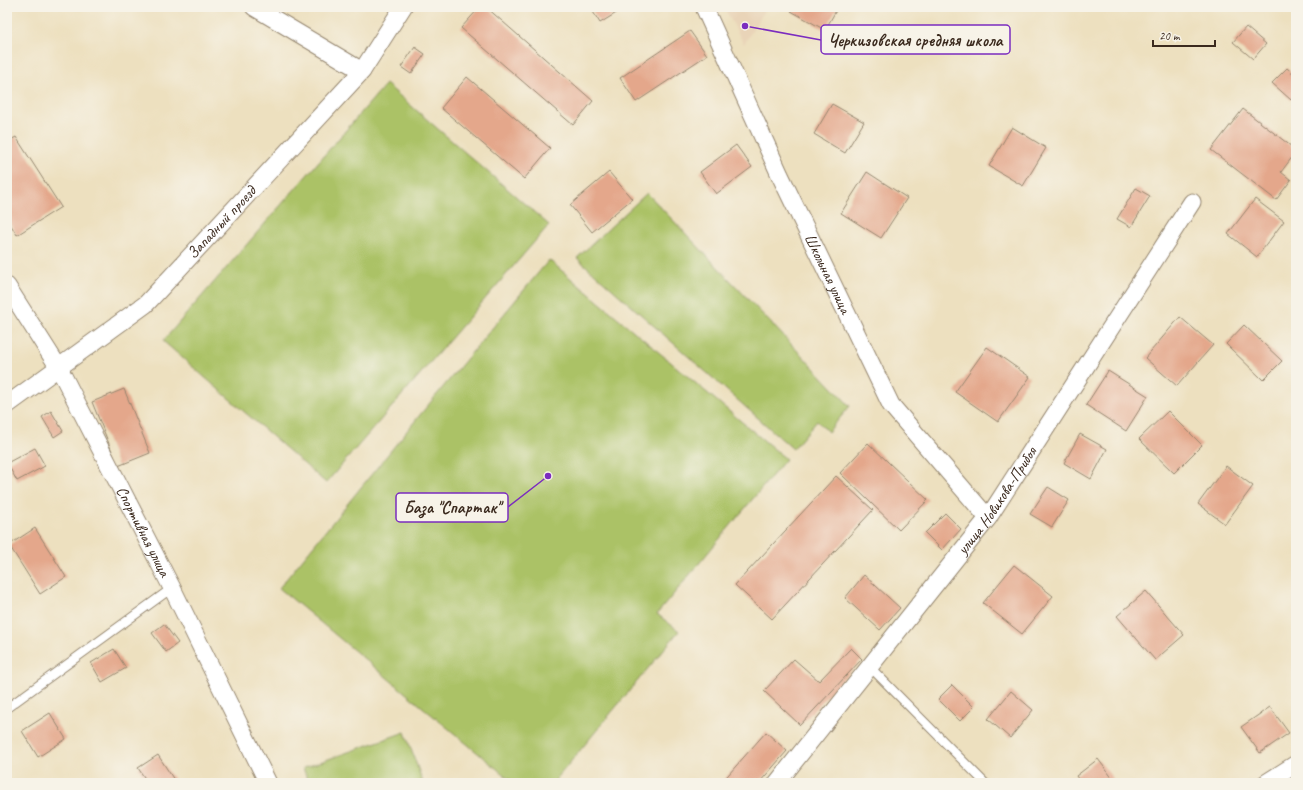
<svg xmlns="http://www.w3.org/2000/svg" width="1303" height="790" font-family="Caveat,sans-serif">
<rect width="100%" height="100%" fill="#f7f3e8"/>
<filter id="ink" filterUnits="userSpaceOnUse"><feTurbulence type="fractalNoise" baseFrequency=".025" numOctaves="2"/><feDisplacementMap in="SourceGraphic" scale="8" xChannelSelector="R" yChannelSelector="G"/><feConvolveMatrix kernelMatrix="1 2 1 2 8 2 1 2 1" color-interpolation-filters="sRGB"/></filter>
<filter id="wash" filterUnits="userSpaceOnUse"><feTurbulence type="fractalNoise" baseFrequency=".012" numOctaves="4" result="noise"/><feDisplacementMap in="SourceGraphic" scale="16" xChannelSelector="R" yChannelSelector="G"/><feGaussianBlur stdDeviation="0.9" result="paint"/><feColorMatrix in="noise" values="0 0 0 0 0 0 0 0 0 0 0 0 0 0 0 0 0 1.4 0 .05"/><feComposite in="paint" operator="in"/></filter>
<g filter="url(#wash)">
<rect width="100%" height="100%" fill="#ede0bf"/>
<!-- built -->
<polygon fill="#e9d4b8" points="724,7 767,7 744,44"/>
<!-- green -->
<g fill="#abc266" stroke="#737642">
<polygon points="386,84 549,225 326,483 163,341"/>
<polygon points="647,193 850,406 828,432 817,421 793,449 577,258"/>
<polygon points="549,260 786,459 657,614 679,631 553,783 514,783 279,588 419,416"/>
<polygon points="405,732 423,783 309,783 303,768"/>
</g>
<g id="blocks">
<!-- building -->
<g fill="#e4a78b">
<polygon points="480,7 486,7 593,101 573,125 461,28"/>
<polygon points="590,7 626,7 600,23"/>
<polygon points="794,7 838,7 825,30 791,11"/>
<polygon points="1246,27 1266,44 1253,59 1233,42"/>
<polygon points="690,31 707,55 636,102 620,78"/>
<polygon points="415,47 425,54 411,74 401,67"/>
<polygon points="1287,68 1296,76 1296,94 1291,100 1272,83"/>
<polygon points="467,77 550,148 524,179 441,108"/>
<polygon points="832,104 864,122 845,153 814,134"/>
<polygon points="1243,109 1296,150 1296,152 1281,172 1291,180 1276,200 1211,150"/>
<polygon points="1012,127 1046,148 1023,186 989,166"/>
<polygon points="16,137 61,207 17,235 7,219 7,142"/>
<polygon points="736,145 752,167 716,194 700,172"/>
<polygon points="609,172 632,199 592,232 570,205"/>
<polygon points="867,172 907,198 881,238 841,213"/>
<polygon points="1136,188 1150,196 1131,227 1117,219"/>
<polygon points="1255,199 1284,221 1257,257 1228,234"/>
<polygon points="1180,317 1213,345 1177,386 1145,358"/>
<polygon points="1244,325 1282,361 1263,380 1226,344"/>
<polygon points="987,347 1030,377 998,422 955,392"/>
<polygon points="1108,371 1148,396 1126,431 1086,405"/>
<polygon points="124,389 150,453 118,466 92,402"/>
<polygon points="51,411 63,431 54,437 42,417"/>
<polygon points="1168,411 1202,445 1174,473 1139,439"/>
<polygon points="1080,434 1107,449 1091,479 1064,463"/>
<polygon points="868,443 928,500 899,530 840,473"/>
<polygon points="35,448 45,466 17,481 7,463"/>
<polygon points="1226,466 1253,486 1225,524 1198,504"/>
<polygon points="836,476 873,510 772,619 735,585"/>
<polygon points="1048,487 1069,500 1052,527 1030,514"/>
<polygon points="945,513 961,529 942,550 925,533"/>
<polygon points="35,528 66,577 40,594 9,545"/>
<polygon points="1014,565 1053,596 1022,634 983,603"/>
<polygon points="864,575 900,608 880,630 845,598"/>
<polygon points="1146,591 1184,635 1155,660 1117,616"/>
<polygon points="164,624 178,643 166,652 152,633"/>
<polygon points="851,648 862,659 800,725 764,691 794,659 819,681"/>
<polygon points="114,649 126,668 102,682 91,663"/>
<polygon points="952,685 974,707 960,721 938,699"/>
<polygon points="1011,691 1033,710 1010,738 988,719"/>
<polygon points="1270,707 1289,733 1260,753 1241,727"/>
<polygon points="50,713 66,739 38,757 22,731"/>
<polygon points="766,732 787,751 759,783 721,783"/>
<polygon points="158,755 176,783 148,783 138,768"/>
<polygon points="1098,759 1116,783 1081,783 1076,776"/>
</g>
</g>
</g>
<g filter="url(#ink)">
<use href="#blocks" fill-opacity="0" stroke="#94856e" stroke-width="1"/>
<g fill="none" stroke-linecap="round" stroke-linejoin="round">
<!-- service casing -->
<g stroke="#94856e" stroke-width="10">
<g id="service">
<polyline points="870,667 985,783"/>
<polyline points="7,708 172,588"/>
</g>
</g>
<!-- minor casing -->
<g stroke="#94856e" stroke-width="19">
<g id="minor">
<polyline points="254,7 362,71"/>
<path id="s1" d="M704,7l76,168 111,230 97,113"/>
<path id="s2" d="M7,286l52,82 113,220 96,195"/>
<path id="s3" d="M7,405l139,-101 216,-233 41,-64"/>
<path id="s4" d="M777,783l211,-265 204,-316"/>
<polyline points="1266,783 1296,764"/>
</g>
</g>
<!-- service -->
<use href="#service" stroke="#fff" stroke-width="8"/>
<!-- minor -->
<use href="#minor" stroke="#fff" stroke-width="17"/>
</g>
</g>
<g text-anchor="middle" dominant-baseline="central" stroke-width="3.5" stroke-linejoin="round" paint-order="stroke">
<!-- street labels -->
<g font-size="16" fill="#3b2a1e" stroke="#f7f3e8">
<text stroke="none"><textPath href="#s3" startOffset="283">Западный проезд</textPath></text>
<text stroke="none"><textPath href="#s1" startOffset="294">Школьная улица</textPath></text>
<text stroke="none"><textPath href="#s4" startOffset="358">улица Новикова-Прибоя</textPath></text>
<text stroke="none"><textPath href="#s2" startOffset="281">Спортивная улица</textPath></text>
</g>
</g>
<!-- callouts -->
<path fill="none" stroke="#7b2cbf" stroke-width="1.5" d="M745 26L821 40M548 476L508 507"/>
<g fill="#7b2cbf" stroke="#f7f3e8" stroke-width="1.5">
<circle cx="745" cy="26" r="4"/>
<circle cx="548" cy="476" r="4"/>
</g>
<g fill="#f7f3e8" stroke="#7b2cbf" stroke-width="1.5">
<rect x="821" y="25" width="189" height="29" rx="4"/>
<rect x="396" y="493" width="112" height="29" rx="4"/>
</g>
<g font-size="17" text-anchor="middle" font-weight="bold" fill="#3b2a1e">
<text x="915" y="46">Черкизовская средняя школа</text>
<text x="452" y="513">База "Спартак"</text>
</g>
<!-- margin -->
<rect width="1303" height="790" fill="none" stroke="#f7f3e8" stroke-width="24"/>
<!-- scale -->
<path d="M1153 40v6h62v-6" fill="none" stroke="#3b2a1e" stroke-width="2"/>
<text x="1159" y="40" font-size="12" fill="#3b2a1e" stroke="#f7f3e8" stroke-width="3" paint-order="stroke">20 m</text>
</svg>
